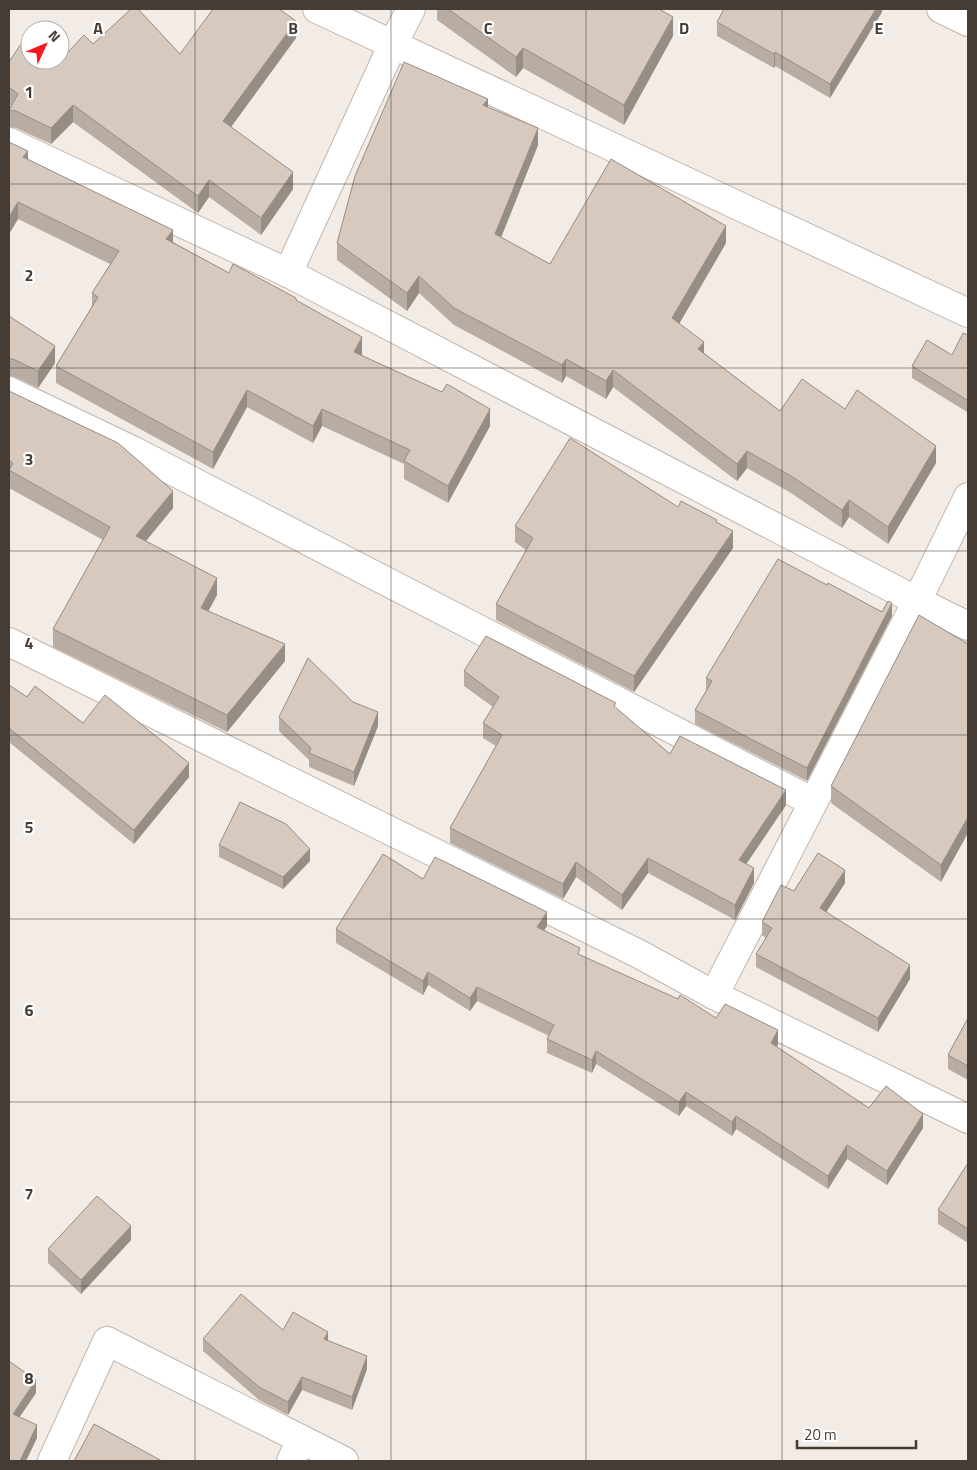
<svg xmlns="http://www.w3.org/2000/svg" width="977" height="1470" font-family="'Titillium Web',sans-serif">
<rect width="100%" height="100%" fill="#f3ece6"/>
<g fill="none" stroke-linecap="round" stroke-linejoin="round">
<!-- minor casing -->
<g stroke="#c1b5ac" stroke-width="30">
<g id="minor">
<polyline points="317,9 968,313"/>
<polyline points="941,9 968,22"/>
<polyline points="9,142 288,273 917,601 714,995"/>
<polyline points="288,273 393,44 411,9"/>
<polyline points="9,391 134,451 813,802"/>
<polyline points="968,497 917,601 968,626"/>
<polyline points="9,642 639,954 714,995 968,1119"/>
<polyline points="52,1461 107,1341 344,1461"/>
<polyline points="291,1461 301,1439"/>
</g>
</g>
<!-- minor -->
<use href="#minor" stroke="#fff" stroke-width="28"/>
</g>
<!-- wall -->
<g fill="#b9ada3">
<polygon points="437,9 659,9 673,36 624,125 523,68 516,77 437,20"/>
<polygon points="882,9 882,12 830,98 775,66 774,68 717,36 717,22"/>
<polygon points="296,38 231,127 293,189 261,235 209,197 198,213 73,122 51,144 16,128 9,127 9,109 11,105 9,104 9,62 56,65 93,44 180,54"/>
<polygon points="488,107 538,145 501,238 550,264 726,243 679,324 704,353 780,411 845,409 936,463 888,544 849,517 842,528 791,493 747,468 737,481 613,387 606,399 566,376 562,383 454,325 419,293 407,311 337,260 337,243"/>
<polygon points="9,142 28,159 173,242 229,273 296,300 362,354 362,355 490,426 448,503 404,479 404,464 322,426 313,443 247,407 213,469 56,383 56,366 92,307 92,293 110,264 18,219 9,234"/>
<polygon points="9,316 55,363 38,388 15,377 9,376"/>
<polygon points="968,335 967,412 912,378 912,366 952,355"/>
<polygon points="9,391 173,508 146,541 217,595 208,611 285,661 227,732 53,647 53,629 103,540 9,488"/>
<polygon points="678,507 717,523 733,548 634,692 496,620 496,604 526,550 515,542 515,526"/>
<polygon points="827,585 892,616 807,781 695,724 695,710 706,691 706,678"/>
<polygon points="968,644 941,882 831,803 831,786"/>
<polygon points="464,671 616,708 670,754 786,805 746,864 754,883 735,920 648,873 622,910 576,877 563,899 450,843 450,828 496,746 483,738 483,723 493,707 464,686"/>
<polygon points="9,685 27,697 83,723 189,777 134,844 9,742"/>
<polygon points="353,702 378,726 354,786 309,767 309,760 279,731 279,717"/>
<polygon points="219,845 310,861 283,889 219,857"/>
<polygon points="423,879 547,926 544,930 580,955 716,1018 778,1044 777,1047 869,1108 923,1128 887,1185 847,1159 828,1189 736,1129 732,1136 686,1106 679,1116 596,1064 592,1073 547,1053 547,1039 549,1036 477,1001 470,1011 428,985 423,995 336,943 336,929"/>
<polygon points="845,883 826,912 910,979 878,1032 756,967 756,954 766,938 762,935 762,922 794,891"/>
<polygon points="968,1018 968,1080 948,1069 948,1055"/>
<polygon points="968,1163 968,1243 938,1224 938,1210"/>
<polygon points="131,1240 81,1294 48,1263 48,1249"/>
<polygon points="283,1330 328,1341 367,1369 352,1410 302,1390 288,1415 259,1400 203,1351 203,1339"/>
</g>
<!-- shaded-wall -->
<g fill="#968d85">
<polygon points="876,9 882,9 882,12 830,98 830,84"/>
<polygon points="673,17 673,36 624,125 624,105"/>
<polygon points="296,21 296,38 223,138 223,121"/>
<polygon points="523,48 523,68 516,77 516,57"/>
<polygon points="775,52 775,66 774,68 774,54"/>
<polygon points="488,99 488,116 483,105"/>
<polygon points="73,105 73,122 51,144 51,128"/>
<polygon points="538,128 538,145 495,252 495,234"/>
<polygon points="28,151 28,168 23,157"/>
<polygon points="293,172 293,189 261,235 261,218"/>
<polygon points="209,180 209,197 198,213 198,196"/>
<polygon points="18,202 18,219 9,234 9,217"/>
<polygon points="726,226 726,243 672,336 672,318"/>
<polygon points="173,230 173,248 166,239"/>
<polygon points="419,276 419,293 407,311 407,293"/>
<polygon points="362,337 362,354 354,369 354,352"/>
<polygon points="704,342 704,360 698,349"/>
<polygon points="55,346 55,363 38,388 38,371"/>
<polygon points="566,359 566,376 562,383 562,365"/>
<polygon points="613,370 613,387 606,399 606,381"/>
<polygon points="247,390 247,407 213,469 213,452"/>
<polygon points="968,397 968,410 967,412 967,400"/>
<polygon points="322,409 322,426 313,443 313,426"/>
<polygon points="490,409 490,426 448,503 448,486"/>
<polygon points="936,446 936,463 888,544 888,527"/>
<polygon points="747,451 747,468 737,481 737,464"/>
<polygon points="173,491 173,508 136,553 136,536"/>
<polygon points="849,500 849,517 842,528 842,510"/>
<polygon points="733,531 733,548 634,692 634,676"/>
<polygon points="217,578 217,595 201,625 201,608"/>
<polygon points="892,603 892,616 807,781 807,768"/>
<polygon points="285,644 285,661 227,732 227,715"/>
<polygon points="378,712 378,726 354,786 354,772"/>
<polygon points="189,763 189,777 134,844 134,830"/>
<polygon points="786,790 786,805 739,875 739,860"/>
<polygon points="968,817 968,833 941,882 941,865"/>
<polygon points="310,849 310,861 283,889 283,877"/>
<polygon points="648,858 648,873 622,910 622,895"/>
<polygon points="576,862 576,877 563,899 563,884"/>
<polygon points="754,868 754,883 735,920 735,905"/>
<polygon points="845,870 845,883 820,922 820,908"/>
<polygon points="547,912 547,926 537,941 537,927"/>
<polygon points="910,965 910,979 878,1032 878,1018"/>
<polygon points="428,972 428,985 423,995 423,981"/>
<polygon points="477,987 477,1001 470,1011 470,998"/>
<polygon points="778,1030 778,1044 771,1056 771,1043"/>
<polygon points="596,1051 596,1064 592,1073 592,1060"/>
<polygon points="686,1092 686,1106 679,1116 679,1102"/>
<polygon points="923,1114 923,1128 887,1185 887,1171"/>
<polygon points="736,1116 736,1129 732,1136 732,1122"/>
<polygon points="847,1145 847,1159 828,1189 828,1176"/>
<polygon points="131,1226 131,1240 81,1294 81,1280"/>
<polygon points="328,1332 328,1345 324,1339"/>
<polygon points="367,1356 367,1369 352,1410 352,1397"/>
<polygon points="302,1377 302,1390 288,1415 288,1402"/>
<polygon points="36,1380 36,1393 13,1427 13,1414"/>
<polygon points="37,1425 37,1438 26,1461 20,1461"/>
</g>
<!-- building -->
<g fill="#d7c9be" stroke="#968d85">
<polygon points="131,9 138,9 180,54 213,9 279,9 296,21 223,121 293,172 261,218 209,180 198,196 73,105 51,128 16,111 9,110 18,94 9,87 9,62 23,41 30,46 30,60 49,60 56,65 84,35 93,44"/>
<polygon points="448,9 659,9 673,17 624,105 523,48 516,57"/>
<polygon points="724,9 876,9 830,84 775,52 774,54 717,22"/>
<polygon points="404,62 488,99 483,105 538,128 495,234 550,264 611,159 726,226 672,318 704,342 698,349 780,411 802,379 845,409 857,390 936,446 888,527 849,500 842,510 791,476 747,451 737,464 613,370 606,381 566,359 562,365 454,308 419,276 407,293 337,243 355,176"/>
<polygon points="9,142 28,151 23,157 173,230 166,239 229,273 233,264 296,298 296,300 362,337 354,352 442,392 447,384 490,409 448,486 404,461 410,450 322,409 313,426 247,390 213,452 56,366 98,297 92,293 119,251 18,202 9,217"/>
<polygon points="9,316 55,346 38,371 15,360 9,358"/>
<polygon points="963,333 968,335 968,397 967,400 912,366 927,340 952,355"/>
<polygon points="9,391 118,443 173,491 136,536 217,578 201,608 285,644 227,715 53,629 110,527 9,470 13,463 9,460"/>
<polygon points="570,438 678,507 681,501 717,520 716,522 733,531 634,676 496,604 533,538 515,526"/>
<polygon points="778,559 827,585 828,583 882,612 888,601 892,603 807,768 695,710 712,681 706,678"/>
<polygon points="919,615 968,644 968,817 941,865 831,786"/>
<polygon points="486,636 616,703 614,706 670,754 680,736 786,790 739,860 754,868 735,905 648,858 622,895 576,862 563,884 450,828 502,735 483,723 499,697 464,671"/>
<polygon points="308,658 353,702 378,712 354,772 309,753 311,748 279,717"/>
<polygon points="9,685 27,697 35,686 83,723 105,695 189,763 134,830 9,728"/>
<polygon points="240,802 286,824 310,849 283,877 219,845"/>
<polygon points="818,853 845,870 820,908 910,965 878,1018 756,954 772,928 762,922 781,885 794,891"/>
<polygon points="383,854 423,879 435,857 547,912 537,927 580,948 578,954 678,999 680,995 716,1018 725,1004 778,1030 771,1043 869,1108 886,1086 923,1114 887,1171 847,1145 828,1176 736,1116 732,1122 686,1092 679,1102 596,1051 592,1060 547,1039 554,1025 477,987 470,998 428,972 423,981 336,929"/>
<polygon points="968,1018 968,1066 948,1055"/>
<polygon points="968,1163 968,1229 938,1210"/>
<polygon points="97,1196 131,1226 81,1280 48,1249"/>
<polygon points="241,1294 283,1330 293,1312 328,1332 324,1339 367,1356 352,1397 302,1377 288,1402 259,1387 203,1339"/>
<polygon points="9,1361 36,1380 13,1414 37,1425 20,1461 9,1461"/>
<polygon points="94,1424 162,1461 74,1461"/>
</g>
<!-- grid -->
<path fill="none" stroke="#453c35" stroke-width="1" stroke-opacity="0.55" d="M195,9v1452M391,9v1452M586,9v1452M782,9v1452M9,184h959M9,368h959M9,551h959M9,735h959M9,919h959M9,1102h959M9,1286h959"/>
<g font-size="16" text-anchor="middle" font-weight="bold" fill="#453c35" stroke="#fff" stroke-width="4.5" stroke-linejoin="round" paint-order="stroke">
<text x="98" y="34">A</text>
<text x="293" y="34">B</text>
<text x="488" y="34">C</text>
<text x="684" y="34">D</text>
<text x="879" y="34">E</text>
<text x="29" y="98">1</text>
<text x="29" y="281">2</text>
<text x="29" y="465">3</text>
<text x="29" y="649">4</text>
<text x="29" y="833">5</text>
<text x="29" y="1016">6</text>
<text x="29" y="1200">7</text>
<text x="29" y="1384">8</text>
</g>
<!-- border -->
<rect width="977" height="1470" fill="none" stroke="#453c35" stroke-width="20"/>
<!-- north arrow -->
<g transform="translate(45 45) rotate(46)"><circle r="24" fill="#ffffff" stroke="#b5b1ae"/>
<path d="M0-4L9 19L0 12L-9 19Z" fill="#f71921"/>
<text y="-8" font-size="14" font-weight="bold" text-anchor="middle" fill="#453c35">N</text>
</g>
<!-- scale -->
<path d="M797 1440v8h119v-8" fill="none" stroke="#453c35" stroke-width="2.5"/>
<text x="804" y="1440" font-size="15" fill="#453c35" stroke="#ffffff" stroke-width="4" paint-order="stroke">20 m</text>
</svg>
